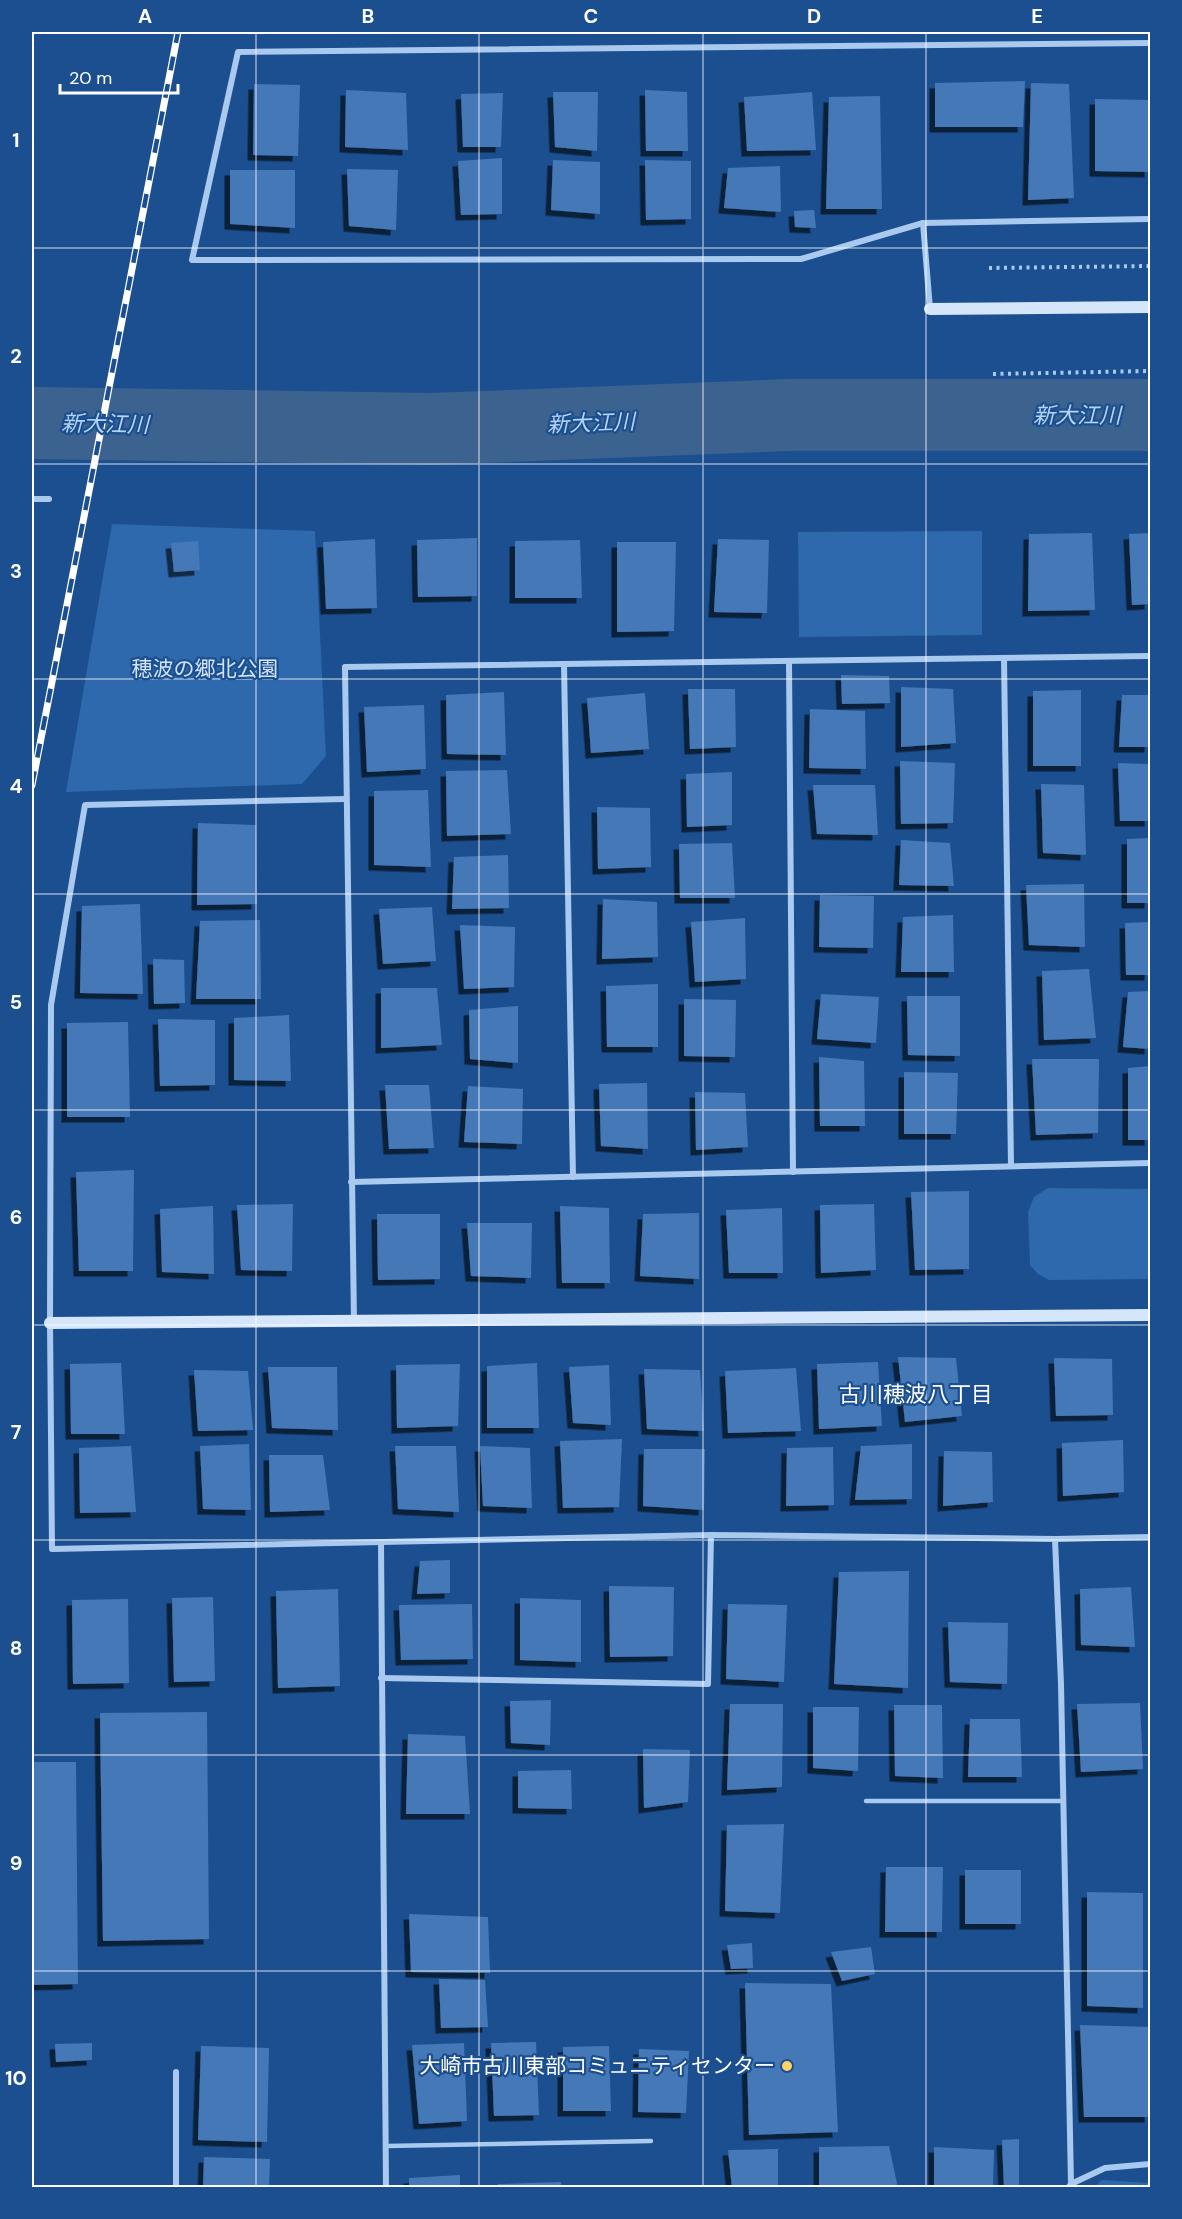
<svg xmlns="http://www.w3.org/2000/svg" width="1182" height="2219" font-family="'DM Sans','Noto Sans JP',sans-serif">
<defs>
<filter id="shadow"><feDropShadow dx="-5.5" dy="5.5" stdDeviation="0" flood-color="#0009"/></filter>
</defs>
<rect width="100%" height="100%" fill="#1b4f8f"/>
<!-- green -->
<g fill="#2e69ad">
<polygon points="112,524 315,531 326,756 302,784 66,792"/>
<polygon points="982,531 982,635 799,637 798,532"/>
<polygon points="1048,1188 1150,1189 1150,1279 1049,1280 1038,1274 1030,1265 1028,1212 1034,1197"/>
<polygon points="1102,2180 1150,2183 1150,2187 1094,2187"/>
</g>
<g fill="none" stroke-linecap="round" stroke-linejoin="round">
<!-- river -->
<polyline stroke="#3c6290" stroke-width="72" points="32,423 431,429 790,415 1150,415"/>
</g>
<!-- building -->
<g fill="#4478b7" filter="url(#shadow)">
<polygon points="1025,81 1023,127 935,127 935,83"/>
<polygon points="1031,83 1069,84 1074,198 1028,200"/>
<polygon points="254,84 300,85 298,156 253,155"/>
<polygon points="346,90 406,93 408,150 345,147"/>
<polygon points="645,90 687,92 688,151 646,151"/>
<polygon points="553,92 598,92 597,151 555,147"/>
<polygon points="812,92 816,150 747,151 744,97"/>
<polygon points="503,93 501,147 463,147 461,94"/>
<polygon points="880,96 882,209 826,209 829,97"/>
<polygon points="1095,99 1150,100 1150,172 1095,171"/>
<polygon points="502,158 502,214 461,215 458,161"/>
<polygon points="553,160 600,162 600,214 551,210"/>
<polygon points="645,160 691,161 691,219 646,220"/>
<polygon points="780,166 781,212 724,208 728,168"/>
<polygon points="347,169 398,170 396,230 349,226"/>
<polygon points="230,170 295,170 295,228 230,224"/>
<polygon points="814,210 816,228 795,227 794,211"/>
<polygon points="1092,533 1095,610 1028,611 1029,534"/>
<polygon points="1150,533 1150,604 1132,605 1129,534"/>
<polygon points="477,538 477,596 418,597 417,540"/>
<polygon points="375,539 377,608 326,609 323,542"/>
<polygon points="718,539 769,540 767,613 714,612"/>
<polygon points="580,540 582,598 515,598 515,541"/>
<polygon points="198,541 200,570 174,572 171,543"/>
<polygon points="617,542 676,542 674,631 617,632"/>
<polygon points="841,675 889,676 890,703 842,704"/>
<polygon points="901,687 953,689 956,743 901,747"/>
<polygon points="688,689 735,689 736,747 690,749"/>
<polygon points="1081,690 1081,766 1033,766 1033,691"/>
<polygon points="504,692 506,755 447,754 446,695"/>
<polygon points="645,693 649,749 591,753 587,698"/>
<polygon points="1122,695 1150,695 1150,747 1119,747"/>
<polygon points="424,705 426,769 367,772 364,707"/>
<polygon points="810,709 865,711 866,769 809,768"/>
<polygon points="900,761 955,763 953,823 901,824"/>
<polygon points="1118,763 1150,764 1150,821 1120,821"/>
<polygon points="507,770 511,834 447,836 446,771"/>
<polygon points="732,772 732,825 687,827 686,774"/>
<polygon points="1041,784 1084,785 1086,855 1043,853"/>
<polygon points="813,785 875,785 878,835 817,834"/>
<polygon points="428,790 431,867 374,865 374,791"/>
<polygon points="597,807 650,808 651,867 598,869"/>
<polygon points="198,823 256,825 257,904 197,905"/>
<polygon points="1150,838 1150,903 1127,903 1127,839"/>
<polygon points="901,840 950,843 954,886 899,885"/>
<polygon points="732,843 735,898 680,898 679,844"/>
<polygon points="508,855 509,908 452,909 454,857"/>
<polygon points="1084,884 1085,947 1029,945 1026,885"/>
<polygon points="820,895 874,896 873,948 819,947"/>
<polygon points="603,899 657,902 658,957 602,959"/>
<polygon points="140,904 143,994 80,993 82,906"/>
<polygon points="432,907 436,961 383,964 379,909"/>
<polygon points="953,915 954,972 901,972 903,917"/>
<polygon points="745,918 746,979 695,982 691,922"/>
<polygon points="260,920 261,999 196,999 200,921"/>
<polygon points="1150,922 1150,975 1126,975 1125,923"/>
<polygon points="460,925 515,927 514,987 464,989"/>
<polygon points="153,959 184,960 185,1003 154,1004"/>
<polygon points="1089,969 1096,1038 1044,1040 1042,971"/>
<polygon points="658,984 658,1047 607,1047 606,986"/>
<polygon points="381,988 437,988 442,1045 381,1048"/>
<polygon points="1150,991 1150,1049 1123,1047 1128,992"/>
<polygon points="821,994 879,997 876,1043 817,1039"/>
<polygon points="907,996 960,996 960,1056 908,1055"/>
<polygon points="684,999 736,1000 735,1057 684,1056"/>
<polygon points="518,1006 518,1063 470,1059 469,1010"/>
<polygon points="289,1015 291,1081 234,1080 234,1018"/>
<polygon points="158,1019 215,1020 215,1085 160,1086"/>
<polygon points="128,1022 130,1117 67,1117 67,1023"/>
<polygon points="819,1057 864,1061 865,1126 820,1126"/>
<polygon points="1032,1059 1099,1059 1098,1133 1036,1135"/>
<polygon points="1150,1066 1150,1140 1128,1140 1128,1068"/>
<polygon points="904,1072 958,1073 956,1134 904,1134"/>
<polygon points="647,1083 648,1149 601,1146 599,1084"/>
<polygon points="385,1085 429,1085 434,1148 389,1149"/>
<polygon points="468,1086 523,1089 522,1144 464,1142"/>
<polygon points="695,1092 745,1093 748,1147 696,1150"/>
<polygon points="134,1170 133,1271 79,1271 76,1172"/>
<polygon points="969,1191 969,1269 915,1270 911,1192"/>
<polygon points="293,1204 292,1271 241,1270 237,1205"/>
<polygon points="874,1204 876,1270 821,1273 820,1205"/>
<polygon points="213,1206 214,1274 162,1272 160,1209"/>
<polygon points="560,1206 609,1208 610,1283 562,1283"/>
<polygon points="782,1208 783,1273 729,1273 726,1210"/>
<polygon points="699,1213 699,1279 640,1276 643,1214"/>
<polygon points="377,1214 440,1214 440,1279 378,1280"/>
<polygon points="467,1223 532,1223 531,1278 471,1276"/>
<polygon points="898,1357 956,1358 962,1416 905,1422"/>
<polygon points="1054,1358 1112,1359 1113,1415 1056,1416"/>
<polygon points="878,1362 882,1426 819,1429 817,1364"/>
<polygon points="121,1363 125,1434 71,1434 70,1364"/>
<polygon points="537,1363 539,1428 487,1428 487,1366"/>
<polygon points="460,1364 458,1426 397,1428 396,1365"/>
<polygon points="609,1365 611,1425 573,1423 569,1367"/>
<polygon points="268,1367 337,1367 338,1430 272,1428"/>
<polygon points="796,1368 801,1431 728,1433 725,1371"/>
<polygon points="644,1369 700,1370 704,1431 647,1429"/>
<polygon points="194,1370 248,1371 253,1430 198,1431"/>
<polygon points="622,1439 619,1507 563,1508 560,1441"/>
<polygon points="1123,1440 1124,1492 1063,1496 1062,1443"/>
<polygon points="249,1444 251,1510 203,1509 200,1446"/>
<polygon points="912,1444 912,1499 855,1500 861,1446"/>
<polygon points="131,1446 136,1512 80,1513 79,1448"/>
<polygon points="395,1446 456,1446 459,1512 398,1509"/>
<polygon points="480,1446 530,1448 532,1508 483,1506"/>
<polygon points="833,1447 834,1505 786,1506 787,1448"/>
<polygon points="644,1449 705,1449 704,1510 643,1506"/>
<polygon points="944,1451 992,1452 993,1502 943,1506"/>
<polygon points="269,1455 323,1455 330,1510 270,1512"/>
<polygon points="450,1560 450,1593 417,1594 420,1561"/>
<polygon points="909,1571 908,1688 834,1684 839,1572"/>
<polygon points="609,1586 674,1587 673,1656 610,1657"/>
<polygon points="1131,1587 1135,1647 1081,1645 1080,1589"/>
<polygon points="338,1589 340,1686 278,1688 276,1591"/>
<polygon points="213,1597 215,1681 174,1682 172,1598"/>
<polygon points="520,1598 581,1600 581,1662 520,1660"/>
<polygon points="128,1599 129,1683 73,1684 72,1600"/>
<polygon points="472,1604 473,1659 401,1660 399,1605"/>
<polygon points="728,1604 787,1605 784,1682 726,1679"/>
<polygon points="948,1622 1008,1623 1007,1684 950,1682"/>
<polygon points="551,1700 550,1745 511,1743 510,1701"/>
<polygon points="1140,1703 1143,1769 1081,1772 1077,1704"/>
<polygon points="730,1704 783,1704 782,1787 727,1790"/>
<polygon points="894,1705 942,1705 943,1778 895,1776"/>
<polygon points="813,1707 859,1707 858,1771 813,1768"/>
<polygon points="207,1712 209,1939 103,1941 100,1713"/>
<polygon points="970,1719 1020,1719 1022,1777 968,1777"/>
<polygon points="408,1734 465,1736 470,1814 406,1814"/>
<polygon points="643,1749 690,1750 688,1802 644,1808"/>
<polygon points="32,1762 76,1762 78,1984 32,1985"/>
<polygon points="571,1770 572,1809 518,1808 518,1771"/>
<polygon points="784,1824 780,1913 725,1911 727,1825"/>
<polygon points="886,1867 943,1867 942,1932 885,1932"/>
<rect x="965" y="1870" width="56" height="54"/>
<polygon points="1087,1892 1143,1893 1143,2008 1087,2006"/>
<polygon points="409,1914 488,1917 490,1973 411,1972"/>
<polygon points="752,1943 753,1968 731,1969 727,1945"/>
<polygon points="871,1947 875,1974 842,1981 831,1952"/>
<polygon points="439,1979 485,1980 488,2027 441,2028"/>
<polygon points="745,1983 831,1984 838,2132 749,2135"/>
<polygon points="1080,2025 1150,2027 1150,2117 1084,2117"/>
<polygon points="536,2042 539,2115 494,2116 491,2043"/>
<polygon points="92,2043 92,2060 56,2062 55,2044"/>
<polygon points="464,2043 467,2121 419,2124 412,2045"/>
<polygon points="201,2046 269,2048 267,2142 198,2140"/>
<polygon points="609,2046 611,2111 563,2111 563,2047"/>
<polygon points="639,2049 689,2051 686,2113 638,2112"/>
<polygon points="1019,2139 1019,2188 1004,2188 1002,2140"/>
<polygon points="889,2146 898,2188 819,2188 819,2147"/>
<polygon points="934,2147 994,2150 993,2188 934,2188"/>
<polygon points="778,2149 778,2188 732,2188 728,2150"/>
<polygon points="204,2157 270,2159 269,2188 203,2188"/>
<polygon points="460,2175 460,2188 409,2188 409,2178"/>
<polygon points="561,2182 561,2188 498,2188 498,2184"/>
</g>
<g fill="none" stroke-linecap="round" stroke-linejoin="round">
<!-- path -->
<g stroke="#a9c9ee" stroke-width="4" stroke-dasharray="3 4.5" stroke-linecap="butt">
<polyline points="989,268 1150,266"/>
<polyline points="993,374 1150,371"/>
</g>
<!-- lane -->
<g stroke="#a9c9ee" stroke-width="4.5">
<polyline points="866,1801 1063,1801"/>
<polyline points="386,2146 651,2141"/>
</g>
<!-- street -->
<g stroke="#a9c9ee" stroke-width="6">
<polyline points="1150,43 238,52 192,260 801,259 923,223 1150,219"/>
<polyline points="923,223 930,309"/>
<polyline points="32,499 49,499"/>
<polyline points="1004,658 1011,1166"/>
<polyline points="789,661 793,1172"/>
<polyline points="564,664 573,1177"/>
<polyline points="346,799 85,805 51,1005 50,1323 52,1549 711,1535 1055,1539 1150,1537"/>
<polyline points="351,1182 1150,1163"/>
<polyline points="354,1322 345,667 1150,656"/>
<polyline points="1055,1539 1061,1684 1071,2184"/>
<polyline points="381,1542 386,2188"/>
<polyline points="381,1678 708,1684 711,1535"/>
<polyline points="176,2188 176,2072"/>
<polyline points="1068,2188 1071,2184 1105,2168 1150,2164"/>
</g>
<!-- secondary -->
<g stroke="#d6e6fa" stroke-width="12">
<polyline points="930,309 1150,307"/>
<polyline points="50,1323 1150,1315"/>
</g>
<!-- rail casing -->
<g stroke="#fff" stroke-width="7">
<polyline id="rail" points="32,785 178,32"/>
</g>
<!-- rail -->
<use href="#rail" stroke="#1b4f8f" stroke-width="4.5" stroke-dasharray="14" stroke-linecap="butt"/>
</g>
<!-- grid -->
<path fill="none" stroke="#fff" stroke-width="1.5" stroke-opacity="0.55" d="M256,32v2156M479,32v2156M703,32v2156M926,32v2156M32,248h1118M32,464h1118M32,679h1118M32,894h1118M32,1110h1118M32,1325h1118M32,1540h1118M32,1755h1118M32,1971h1118"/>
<!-- markers -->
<circle fill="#ffd166" stroke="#1b4f8f" stroke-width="2" cx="787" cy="2066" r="6"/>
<g text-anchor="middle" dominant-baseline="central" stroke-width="4.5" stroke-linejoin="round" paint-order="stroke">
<!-- park labels -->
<g font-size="21" fill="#cfe3fa" stroke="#1b4f8f">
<text x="205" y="669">穂波の郷北公園</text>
</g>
<!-- poi labels -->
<g font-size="21" fill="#fff" stroke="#1b4f8f" text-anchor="end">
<text x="775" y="2066">大崎市古川東部コミュニティセンター</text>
</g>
<!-- water labels -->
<g font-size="22" font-style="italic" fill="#b5d3f5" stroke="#1b4f8f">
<text x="1077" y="415">新大江川</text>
<text transform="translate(591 423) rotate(-2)">新大江川</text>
<text transform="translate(105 424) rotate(1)">新大江川</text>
</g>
<!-- neighbourhood labels -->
<g font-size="22" fill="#fff" stroke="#1b4f8f">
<text x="916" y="1394">古川穂波八丁目</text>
</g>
</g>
<!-- border -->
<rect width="1182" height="2219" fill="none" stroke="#1b4f8f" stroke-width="66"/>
<!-- scale -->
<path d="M60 84v9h118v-9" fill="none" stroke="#ffffff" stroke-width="3"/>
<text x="69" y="84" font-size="18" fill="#ffffff" stroke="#1b4f8f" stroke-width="4.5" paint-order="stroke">20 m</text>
<rect x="33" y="33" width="1116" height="2153" fill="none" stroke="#fff" stroke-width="2"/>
<g font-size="20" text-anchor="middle" font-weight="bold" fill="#fff">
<text x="145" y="23">A</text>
<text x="368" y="23">B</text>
<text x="591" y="23">C</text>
<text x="814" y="23">D</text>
<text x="1037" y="23">E</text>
<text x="16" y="147">1</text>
<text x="16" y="363">2</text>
<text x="16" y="578">3</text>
<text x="16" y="793">4</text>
<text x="16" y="1009">5</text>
<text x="16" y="1224">6</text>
<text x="16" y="1439">7</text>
<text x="16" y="1655">8</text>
<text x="16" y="1870">9</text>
<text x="16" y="2085">10</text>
</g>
</svg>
